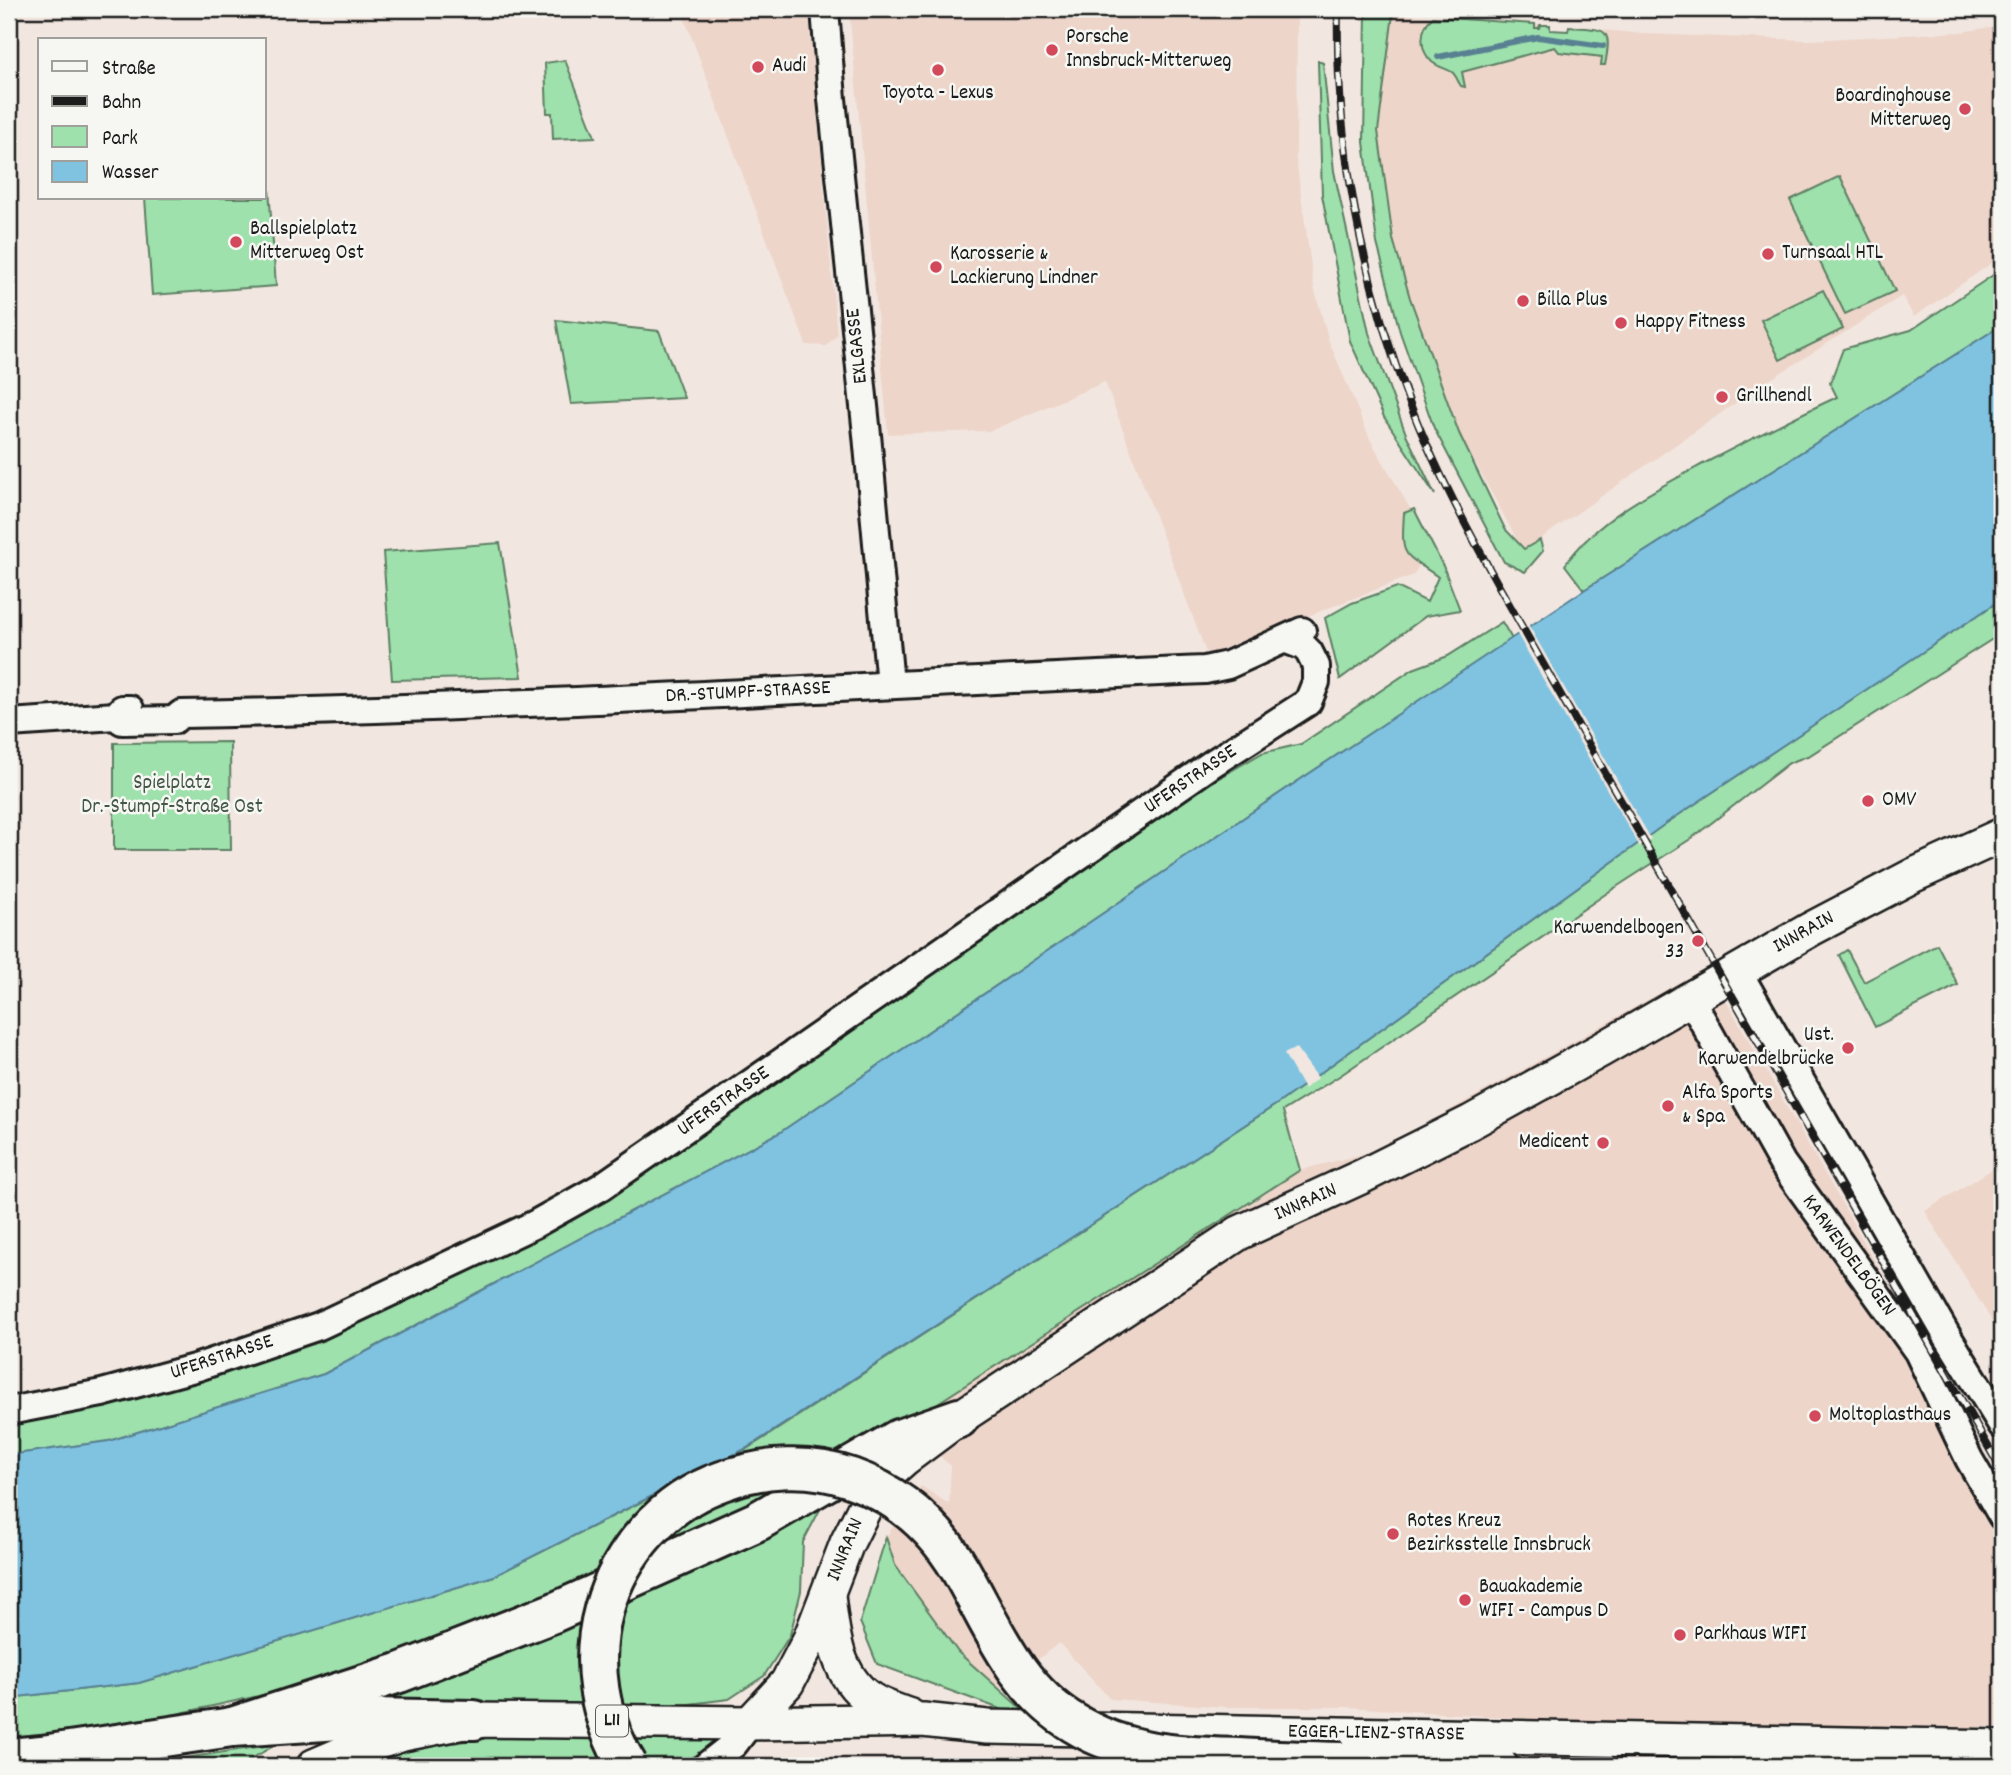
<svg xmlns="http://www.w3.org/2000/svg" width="2011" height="1775" font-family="Dekko,sans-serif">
<rect width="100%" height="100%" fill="#f2e7e0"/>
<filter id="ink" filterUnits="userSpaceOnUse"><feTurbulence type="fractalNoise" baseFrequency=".0143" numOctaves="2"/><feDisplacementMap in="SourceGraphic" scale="14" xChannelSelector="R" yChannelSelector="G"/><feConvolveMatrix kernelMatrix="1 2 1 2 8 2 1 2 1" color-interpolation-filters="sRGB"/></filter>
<g filter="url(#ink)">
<!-- built -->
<g fill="#edd5ca">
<polygon points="681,9 808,9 837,335 826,346 806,345"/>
<polygon points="849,9 1290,9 1297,18 1296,158 1314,287 1329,341 1370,439 1430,543 1414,575 1207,655 1105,382 990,431 888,434"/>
<polygon points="1393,14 1550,25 1550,30 1568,31 1570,27 1646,34 1808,40 1961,32 2002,25 2002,256 1914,317 1902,296 1760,386 1523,551 1459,433 1410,298 1393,239 1378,131"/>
<polygon points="1707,967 1981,1447 1978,1449 2002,1492 2002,1727 1739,1732 1345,1707 1226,1707 1110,1699 1059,1643 1000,1689 958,1652 895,1565 886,1537 921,1486 949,1504 951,1466 902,1425 1300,1170 1378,1150"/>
<polygon points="2002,1163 2002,1338 1925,1211"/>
</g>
<!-- green -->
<g fill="#9ee1ac" stroke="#5d7e64" stroke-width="2">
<polygon points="1366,12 1393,14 1378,131 1393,239 1410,298 1459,433 1505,529 1524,549 1540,540 1543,551 1525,572 1504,562 1434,428 1400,332 1377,243 1364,142"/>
<path d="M1433,17l102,7v4h4l1,-3h10v5l18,1 1,-4c36,3 44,-2 36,38h-4l1,-8 -43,-5 -4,-5 -93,25 3,15 -4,-1c-3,-4 -5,-11 -9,-14 -7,-4 -14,-5 -20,-10 -13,-12 -13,-34 1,-45z"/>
<polygon points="565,60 595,137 553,139 552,113 547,113 545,63"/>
<polygon points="1318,61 1323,63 1334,171 1369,333 1406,434 1435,495 1384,417 1350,341 1322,195"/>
<polygon points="1840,176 1895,291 1845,314 1790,200"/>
<polygon points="264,188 269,188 276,286 152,295 145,198 264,198"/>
<path d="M2002,269v56l-418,265 -19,-25c32,-46 89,-75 138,-101 44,-23 89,-46 134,-67l-7,-14 13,-34 68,-19z"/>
<polygon points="1823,290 1843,329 1780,360 1761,320"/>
<polygon points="556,320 659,331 684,398 571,404"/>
<path d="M1414,509l29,57 17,44 -34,6 -86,63 -15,-61 27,-15 45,-16 30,15 11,-25c-35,-25 -37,-17 -34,-64z"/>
<polygon points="500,543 522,677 392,680 383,552"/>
<polygon points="2002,599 2002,633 1810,755 1789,763 1692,838 1610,891 1341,1075 1283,1111 1300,1170 902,1426 734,1515 544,1603 281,1691 85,1734 9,1740 9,1698 139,1683 494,1576 747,1449 1280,1102 1665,824"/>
<polygon points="1502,622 1512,639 1289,787 779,1133 324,1374 109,1441 9,1455 9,1418 267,1354 382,1311 444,1283 590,1207 671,1157 779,1078 1148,819 1262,753 1301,744 1413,669 1448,656"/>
<polygon points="230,742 231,850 114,850 114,743"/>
<polygon points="1937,944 1958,985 1875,1027 1839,955 1847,950 1864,982"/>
<polygon points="820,1501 823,1504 803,1542 801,1591 790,1635 764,1676 729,1699 665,1707 429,1702 337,1708 493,1656 692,1573"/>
<polygon points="886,1537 895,1565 958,1652 1036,1722 877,1664 860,1622"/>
<polygon points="514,1734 729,1738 676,1766 359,1766 418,1748"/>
<polygon points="277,1744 239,1766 133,1766"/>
</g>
<!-- water -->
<polygon fill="#80c3e1" stroke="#588092" stroke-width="2" points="2002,325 2002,599 1665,824 1280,1102 747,1448 494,1576 139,1683 9,1698 9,1455 109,1441 324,1374 779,1133 1289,787 1584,590"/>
<!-- pier -->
<g fill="#f2e7e0">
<polygon points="1528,624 1651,839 1640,847 1516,632"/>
<polygon points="1296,1048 1318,1078 1304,1089 1284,1054"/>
</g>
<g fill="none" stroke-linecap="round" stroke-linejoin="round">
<!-- stream -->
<polyline stroke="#588092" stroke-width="6" points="1438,57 1538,37 1603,46"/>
<!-- minor casing -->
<g stroke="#1c1c1c" stroke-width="32">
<g id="minor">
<polyline points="825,9 832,99 867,435 890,684"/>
<path d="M116,716l6,5 52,-1 7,-6c342,-6 682,-29 1024,-44l23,-5 74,-34"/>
<polyline points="9,723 116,716 122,709 130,709"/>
<polyline points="1737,970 1946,1334 2002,1425"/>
<polyline points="1690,998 1782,1163 1918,1352 1969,1459 2002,1516"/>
<polyline points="9,1411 102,1393 198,1367 319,1326 535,1224 601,1187 1213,763 1308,702 1316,682 1316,666 1309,652 1303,646 1287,640"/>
<polyline points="706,1766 734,1744 750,1723"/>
</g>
</g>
<!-- major casing -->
<g stroke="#1c1c1c" stroke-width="38">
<g id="major">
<path d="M828,1595c4,37 8,81 42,104 12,8 27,12 40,17"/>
<polyline points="750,1723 787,1683 810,1639 847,1543 870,1497 885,1476 904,1459 959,1418 1239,1233 1363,1176 1471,1122 1601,1050 1811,929 1914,875 2002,835"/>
<polyline points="314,1766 342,1754 403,1734 474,1720 750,1723 923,1720 987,1727 2002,1747"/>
</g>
</g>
<!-- highway casing -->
<g stroke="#1c1c1c" stroke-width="44">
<g id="highway">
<polyline points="232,1727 399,1673 553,1613 758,1521 899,1439 959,1418"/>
<polyline points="9,1758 42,1755 232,1727 371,1718 474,1720"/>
<polyline points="1342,1762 1498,1766"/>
</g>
</g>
<!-- minor -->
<use href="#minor" stroke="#f6f6f2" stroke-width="26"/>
<!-- major -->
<use href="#major" stroke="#f6f6f2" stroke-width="33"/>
<!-- highway -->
<use href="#highway" stroke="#f6f6f2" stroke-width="38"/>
<!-- rail casing -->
<g stroke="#1c1c1c" stroke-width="8">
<path id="rail" d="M1338,9c-3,132 24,272 72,395 25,65 58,126 91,186l501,881"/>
</g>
<!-- rail -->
<use href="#rail" stroke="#f6f6f2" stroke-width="5" stroke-dasharray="16" stroke-linecap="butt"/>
<!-- highway-bridge casing -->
<g stroke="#1c1c1c" stroke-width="44" stroke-linecap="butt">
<path id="highway-bridge" d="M628,1766c-29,-47 -39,-103 -24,-157 16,-58 61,-108 118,-128 41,-15 87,-18 129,-3 48,17 85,50 110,93 32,56 55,118 113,152 52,32 105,33 164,35 34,2 69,3 104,4"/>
</g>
<!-- highway-bridge -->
<use href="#highway-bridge" stroke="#f6f6f2" stroke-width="38"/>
</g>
</g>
<!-- markers -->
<g fill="#d1495b" stroke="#f6f6f2" stroke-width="2.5">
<circle cx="1052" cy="50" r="7"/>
<circle cx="758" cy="67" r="7"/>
<circle cx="938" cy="70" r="7"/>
<circle cx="1965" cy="109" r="7"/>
<circle cx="236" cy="242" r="7"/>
<circle cx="1768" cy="254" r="7"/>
<circle cx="936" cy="267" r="7"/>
<circle cx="1523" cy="301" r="7"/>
<circle cx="1621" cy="323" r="7"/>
<circle cx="1722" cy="397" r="7"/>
<circle cx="1868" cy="801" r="7"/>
<circle cx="1698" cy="941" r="7"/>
<circle cx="1848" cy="1048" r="7"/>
<circle cx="1668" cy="1106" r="7"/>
<circle cx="1603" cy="1143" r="7"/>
<circle cx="1815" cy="1416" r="7"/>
<circle cx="1393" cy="1534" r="7"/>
<circle cx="1465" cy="1600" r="7"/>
<circle cx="1680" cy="1635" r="7"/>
</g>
<g text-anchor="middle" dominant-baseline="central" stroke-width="5" stroke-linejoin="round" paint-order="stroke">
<!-- shield labels -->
<rect fill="#f6f6f2" stroke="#5d5d5c" stroke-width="2" x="596" y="1705.5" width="32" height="31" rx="5"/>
<g font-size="19" font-weight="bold" fill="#1c1c1c">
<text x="612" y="1721">L11</text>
</g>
<!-- poi labels -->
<g font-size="21" fill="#1c1c1c" stroke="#f6f6f2" text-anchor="start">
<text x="1066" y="38">Porsche<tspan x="1066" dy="24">Innsbruck-Mitterweg</tspan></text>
<text x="772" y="67">Audi</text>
<text x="938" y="94" text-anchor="middle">Toyota - Lexus</text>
<text x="1951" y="97" text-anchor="end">Boardinghouse<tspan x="1951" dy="24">Mitterweg</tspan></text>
<text x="250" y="230">Ballspielplatz<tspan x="250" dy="24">Mitterweg Ost</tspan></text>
<text x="1782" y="254">Turnsaal HTL</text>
<text x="950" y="255">Karosserie &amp;<tspan x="950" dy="24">Lackierung Lindner</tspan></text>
<text x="1537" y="301">Billa Plus</text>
<text x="1635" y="323">Happy Fitness</text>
<text x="1736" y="397">Grillhendl</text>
<text x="1882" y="801">OMV</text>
<text x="1684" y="929" text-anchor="end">Karwendelbogen<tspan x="1684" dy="24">33</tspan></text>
<text x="1834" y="1036" text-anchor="end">Ust.<tspan x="1834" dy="24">Karwendelbrücke</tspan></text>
<text x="1682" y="1094">Alfa Sports<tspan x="1682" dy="24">&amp; Spa</tspan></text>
<text x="1589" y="1143" text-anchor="end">Medicent</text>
<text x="1829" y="1416">Moltoplasthaus</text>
<text x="1407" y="1522">Rotes Kreuz<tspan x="1407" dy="24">Bezirksstelle Innsbruck</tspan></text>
<text x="1479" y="1588">Bauakademie<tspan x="1479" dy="24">WIFI - Campus D</tspan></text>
<text x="1694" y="1635">Parkhaus WIFI</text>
</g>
<!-- street labels -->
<g font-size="21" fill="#1c1c1c" stroke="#f6f6f2">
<text transform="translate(858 346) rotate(-96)">EXLGASSE</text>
<text transform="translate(748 693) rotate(-3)">DR.-STUMPF-STRASSE</text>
<text transform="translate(1191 780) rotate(-34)">UFERSTRASSE</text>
<text transform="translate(1804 933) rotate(-29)">INNRAIN</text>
<text transform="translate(724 1102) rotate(-35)">UFERSTRASSE</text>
<text transform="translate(1306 1203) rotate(-24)">INNRAIN</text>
<text transform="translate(1848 1256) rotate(54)">KARWENDELBÖGEN</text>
<text transform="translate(222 1358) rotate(-18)">UFERSTRASSE</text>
<text transform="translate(846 1550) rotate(-68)">INNRAIN</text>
<text transform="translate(1376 1734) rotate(1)">EGGER-LIENZ-STRASSE</text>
</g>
<!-- park labels -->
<g font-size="21" fill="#435747" stroke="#f6f6f2">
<text x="172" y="784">Spielplatz<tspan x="172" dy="24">Dr.-Stumpf-Straße Ost</tspan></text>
</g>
</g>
<!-- margin -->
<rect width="2011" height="1775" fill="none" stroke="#f6f6f2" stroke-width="35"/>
<rect x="18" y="18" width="1976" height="1740" fill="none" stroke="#1c1c1c" stroke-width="2.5" filter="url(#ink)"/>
<!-- legend -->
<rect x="38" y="38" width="228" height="161" fill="#f6f6f2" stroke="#9f9f9c" stroke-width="2"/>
<rect x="52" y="61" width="35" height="10" fill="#f6f6f2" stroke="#9f9f9c" stroke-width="2"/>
<text x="102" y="74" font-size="21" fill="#1c1c1c">Straße</text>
<rect x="52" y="96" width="35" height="10" fill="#1c1c1c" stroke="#9f9f9c" stroke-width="2"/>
<text x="102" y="108" font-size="21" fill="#1c1c1c">Bahn</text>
<rect x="52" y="126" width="35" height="21" fill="#9ee1ac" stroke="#9f9f9c" stroke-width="2"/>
<text x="102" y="144" font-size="21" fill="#1c1c1c">Park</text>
<rect x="52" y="161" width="35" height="21" fill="#80c3e1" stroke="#9f9f9c" stroke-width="2"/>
<text x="102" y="178" font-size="21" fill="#1c1c1c">Wasser</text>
</svg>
